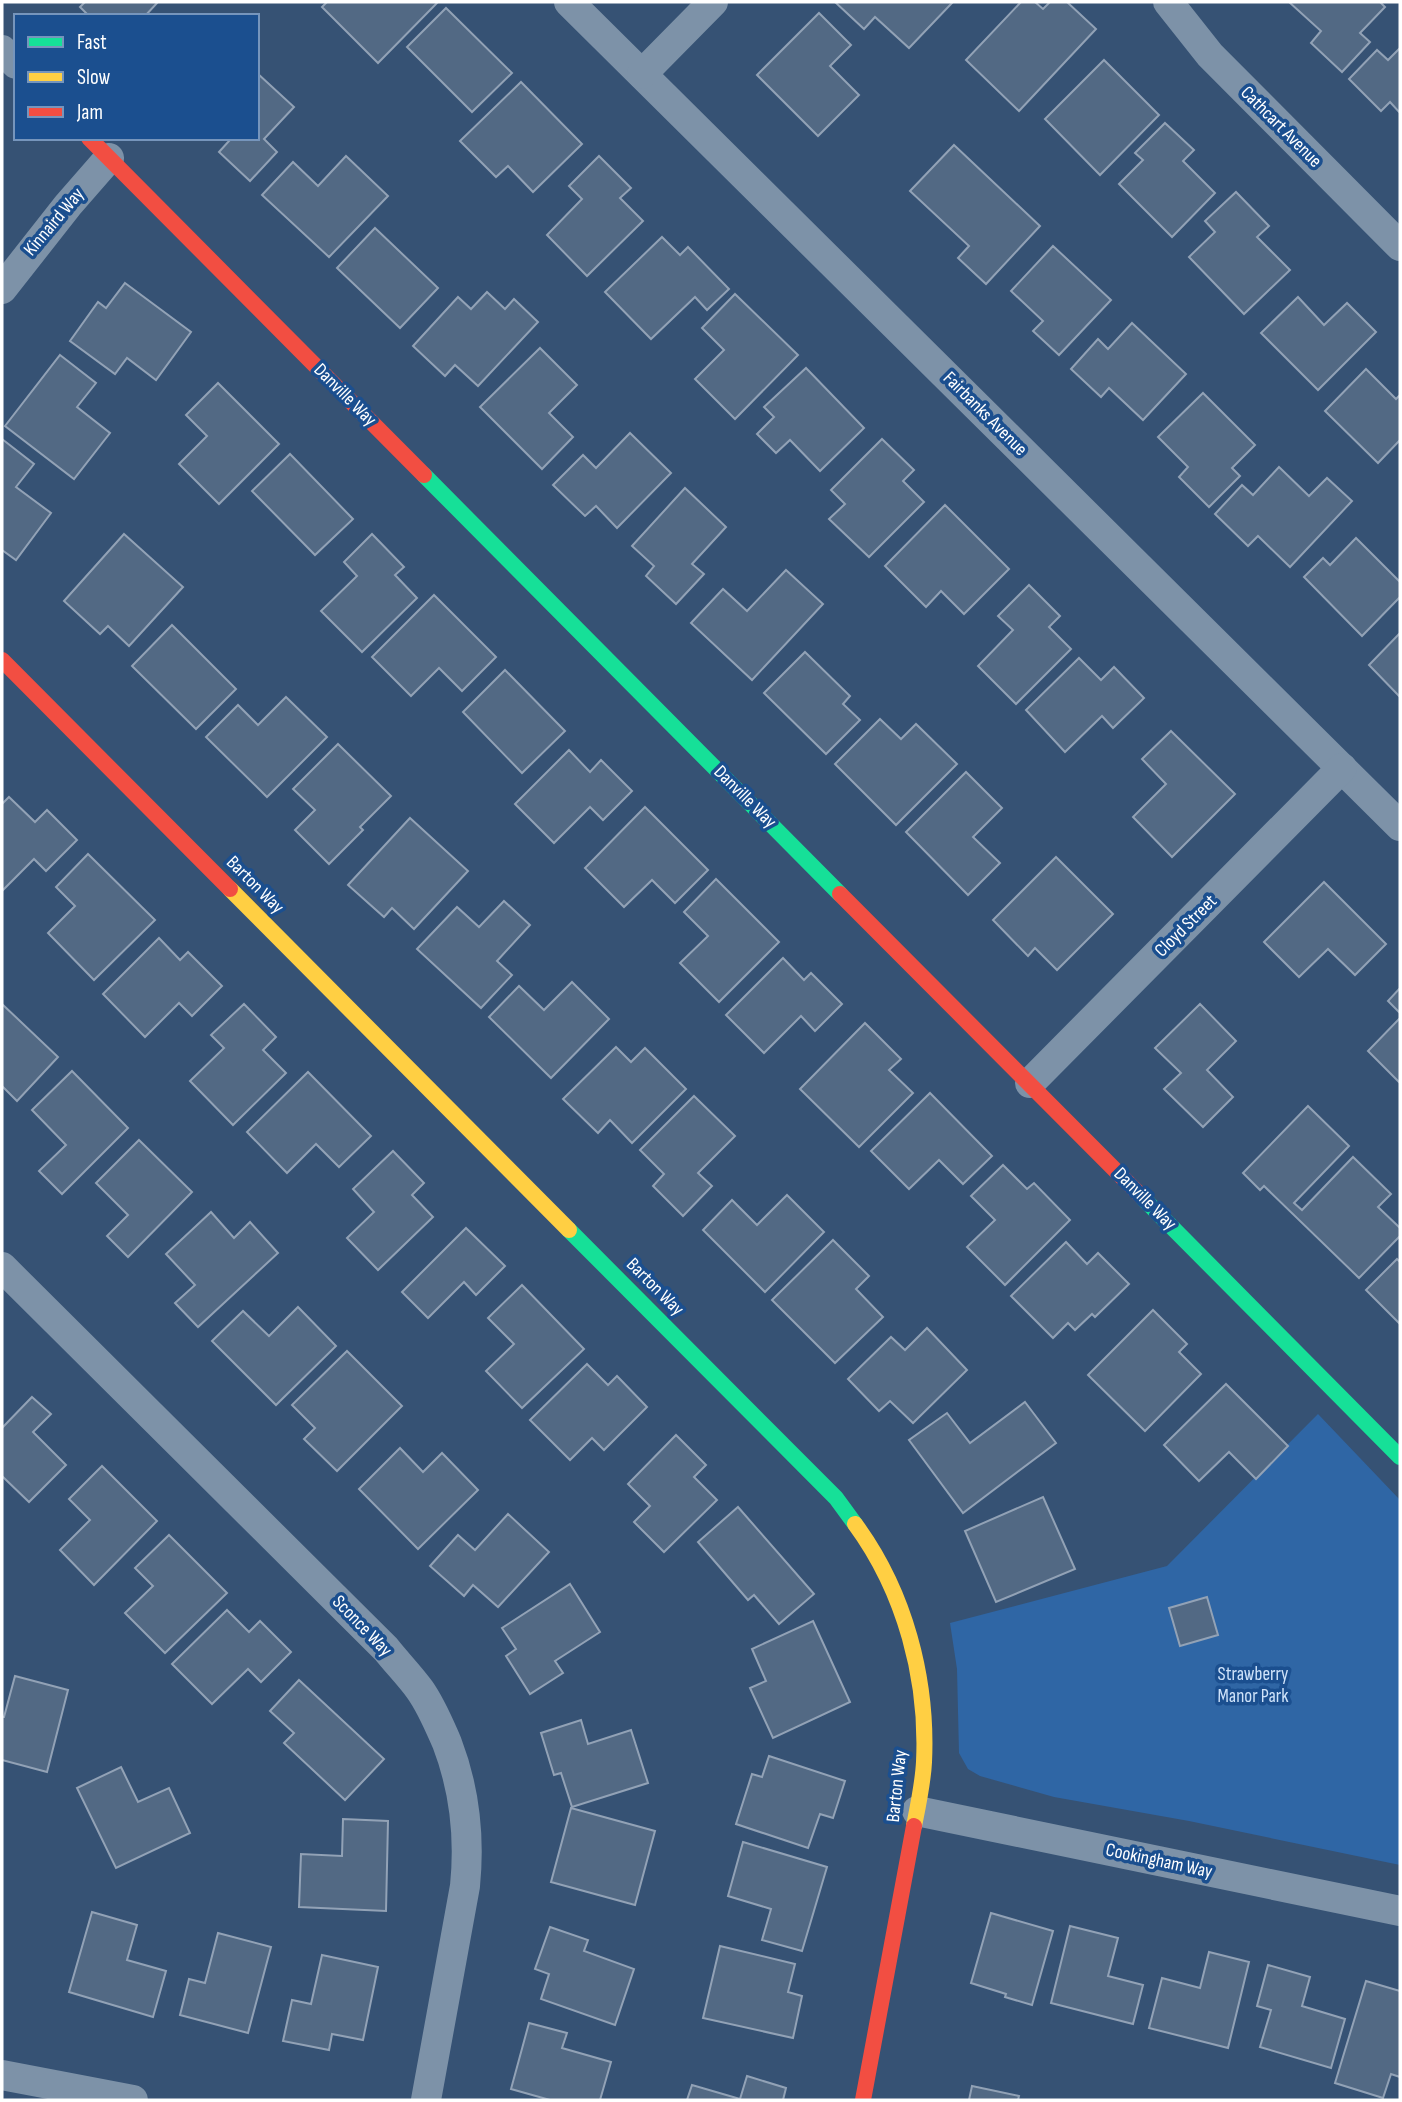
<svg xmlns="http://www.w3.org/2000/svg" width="1402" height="2102" font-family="'Sofia Sans Condensed',sans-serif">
<rect width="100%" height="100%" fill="#365274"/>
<!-- green -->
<polygon fill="#2f66a5" points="1318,1414 1400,1500 1400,1865 1189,1821 1054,1797 980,1776 968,1769 959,1753 957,1669 950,1623 1167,1566"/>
<!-- building -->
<g fill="#526984" stroke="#92a2b6" stroke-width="2">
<polygon points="85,2 158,2 145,16 89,16 80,7"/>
<polygon points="327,2 438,2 378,63 322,7"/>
<polygon points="835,2 951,2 952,3 909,48 875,17 864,29"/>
<polygon points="1021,2 1035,2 1043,9 1050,2 1067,2 1096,29 1019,111 966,60"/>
<polygon points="1289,2 1380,2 1385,7 1360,33 1370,42 1342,72 1311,43 1321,31"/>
<polygon points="446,8 512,73 472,112 407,47"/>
<polygon points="819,13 851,45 830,66 859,95 818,136 757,75"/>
<polygon points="1400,48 1400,113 1390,102 1381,111 1349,79 1377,50 1388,60"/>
<polygon points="1104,60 1159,115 1100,175 1045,119"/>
<polygon points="257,73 294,107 264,139 277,152 250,181 219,152 229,141 226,138 257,138"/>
<polygon points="521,82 582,144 533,192 508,166 496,177 460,141"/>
<polygon points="1165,123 1194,150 1183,161 1215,193 1172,237 1119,184 1143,160 1135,153"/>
<polygon points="954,145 1040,226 986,284 958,258 969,246 910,191"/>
<polygon points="346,156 388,196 329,257 262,195 293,162 318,186"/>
<polygon points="599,156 631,188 620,198 643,221 587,276 547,235 582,199 569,186"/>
<polygon points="1236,192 1269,226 1257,237 1290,270 1244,314 1189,257 1215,232 1205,221"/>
<polygon points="375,228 438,288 400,328 337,268"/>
<polygon points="662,237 680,255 688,247 729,289 707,310 695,297 651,339 605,292"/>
<polygon points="1053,246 1111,300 1059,355 1033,331 1043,321 1011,291"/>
<polygon points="125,283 191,332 156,380 127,358 115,374 70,341 98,302 106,308"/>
<polygon points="487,292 505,309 514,299 538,322 478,386 455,365 445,376 413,346 458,297 471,309"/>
<polygon points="735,294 798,355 735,419 695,379 724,350 702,328"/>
<polygon points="1298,297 1324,325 1347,303 1376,332 1318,390 1261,333"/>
<polygon points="1132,323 1186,374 1143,420 1109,388 1101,397 1071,369 1098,339 1108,349"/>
<polygon points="540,348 577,385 549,413 573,437 542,469 480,407"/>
<polygon points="60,355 96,383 77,407 110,433 74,479 5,426"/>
<polygon points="806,368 864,428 820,471 790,440 776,453 757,434 774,417 764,407"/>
<polygon points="1366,369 1396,399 1400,395 1400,440 1378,463 1325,411"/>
<polygon points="218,383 279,444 219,504 179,464 207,436 186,415"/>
<polygon points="1203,393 1255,445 1232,468 1240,476 1209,507 1179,477 1188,467 1158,437"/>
<polygon points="630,433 671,473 617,528 596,506 585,516 553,485 583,455 596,468"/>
<polygon points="2,439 34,464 16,487 51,513 16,560 2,550"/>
<polygon points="882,439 914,470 903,481 924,502 869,557 829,519 845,504 831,490"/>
<polygon points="290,454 353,519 315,555 252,491"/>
<polygon points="1279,467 1309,496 1327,478 1352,501 1290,567 1258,536 1248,546 1215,514 1242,485 1253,495"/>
<polygon points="685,488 726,527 692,564 704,574 676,604 646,576 654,566 632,546"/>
<polygon points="945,505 1009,569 964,614 941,591 926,607 885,566"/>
<polygon points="124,534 183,587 129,646 108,626 100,634 64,601"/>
<polygon points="372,534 404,567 395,575 417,598 362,652 321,611 357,576 344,562"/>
<polygon points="1356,538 1400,582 1400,597 1362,636 1304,577 1323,558 1330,565"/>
<polygon points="786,570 823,604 752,680 691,623 723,589 747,611"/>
<polygon points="1029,585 1060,616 1049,627 1071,649 1016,704 978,666 1013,630 998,616"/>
<polygon points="434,595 496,657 462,691 439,668 411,696 372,657"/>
<polygon points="172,625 236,689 196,729 132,666"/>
<polygon points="1400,633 1400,697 1369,665"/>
<polygon points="805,652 850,696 843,704 860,720 826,754 764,693"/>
<polygon points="1079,658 1101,680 1114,667 1144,698 1113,728 1102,716 1065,752 1026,710"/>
<polygon points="505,670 565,731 522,773 463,712"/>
<polygon points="286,697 327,737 267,797 206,737 238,705 258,725"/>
<polygon points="880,719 901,739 916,724 957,764 896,825 835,764"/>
<polygon points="1171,731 1235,794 1172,857 1133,817 1166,784 1142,759"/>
<polygon points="338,744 391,796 360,827 363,830 329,864 295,830 315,810 293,789"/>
<polygon points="569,750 590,772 601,760 632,791 603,820 590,807 554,843 515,804"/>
<polygon points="966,772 1002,808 973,837 1000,863 968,895 906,832"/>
<polygon points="9,797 35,822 47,810 77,840 46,871 34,859 2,891 2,804"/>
<polygon points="645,807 708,870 675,903 652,880 624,907 585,868"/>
<polygon points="410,818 468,871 414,929 392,908 384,917 348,885"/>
<polygon points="88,854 155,920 94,980 48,933 75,906 56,887"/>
<polygon points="1056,857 1113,914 1057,970 1035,948 1028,956 993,920"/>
<polygon points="716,879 779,942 719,1002 680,963 708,936 684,912"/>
<polygon points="1324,882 1386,944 1355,975 1328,949 1299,977 1264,942"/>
<polygon points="504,901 530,925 497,961 512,975 481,1008 417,949 457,907 479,927"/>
<polygon points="159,938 180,960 188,952 222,986 192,1016 179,1003 145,1037 103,994"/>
<polygon points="783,958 804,980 811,973 842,1004 815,1031 801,1016 764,1053 726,1015"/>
<polygon points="572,982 609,1019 551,1078 489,1017 519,986 544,1010"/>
<polygon points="1400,988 1400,1013 1388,1001"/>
<polygon points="2,1004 58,1057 17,1101 2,1086"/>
<polygon points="244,1004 276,1037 263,1050 286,1073 233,1125 190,1081 224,1048 211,1035"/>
<polygon points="1200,1004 1236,1041 1207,1070 1233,1097 1203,1127 1164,1089 1181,1073 1155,1048"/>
<polygon points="1400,1018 1400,1083 1368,1051"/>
<polygon points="865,1023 901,1059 889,1070 913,1093 859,1147 800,1089"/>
<polygon points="616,1047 631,1062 645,1048 686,1089 632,1143 610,1120 598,1133 563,1099"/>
<polygon points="72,1071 128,1128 62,1194 39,1171 66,1145 32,1110"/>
<polygon points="308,1072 371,1136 339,1167 316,1144 287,1173 247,1132"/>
<polygon points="930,1093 992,1156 963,1184 939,1160 909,1189 871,1151"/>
<polygon points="694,1096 735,1136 698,1173 712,1186 683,1216 653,1186 664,1174 640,1150"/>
<polygon points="1308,1106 1349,1146 1294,1203 1302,1210 1353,1157 1391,1194 1378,1207 1400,1228 1400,1236 1359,1278 1264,1186 1260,1190 1243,1173"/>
<polygon points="139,1140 192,1192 128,1257 107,1236 128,1215 96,1183"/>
<polygon points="393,1151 424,1183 412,1195 433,1217 378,1270 347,1238 374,1212 353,1189"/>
<polygon points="1003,1165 1027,1189 1034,1183 1070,1220 1005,1285 967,1247 995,1220 971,1196"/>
<polygon points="787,1195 824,1232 765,1292 703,1230 732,1200 757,1225"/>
<polygon points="211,1212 234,1238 250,1222 278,1253 198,1327 175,1303 195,1285 166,1254"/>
<polygon points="466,1228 505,1266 476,1295 464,1282 428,1318 402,1292"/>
<polygon points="833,1240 869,1276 856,1289 883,1317 835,1363 772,1300"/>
<polygon points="1066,1242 1087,1264 1098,1253 1129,1284 1095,1317 1092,1314 1075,1330 1068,1323 1053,1338 1011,1296"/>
<polygon points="1397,1259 1400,1262 1400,1324 1366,1290"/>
<polygon points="522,1285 584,1349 522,1408 486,1371 514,1344 488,1318"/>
<polygon points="298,1307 336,1346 276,1405 212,1341 243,1311 269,1336"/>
<polygon points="1153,1310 1187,1344 1179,1352 1201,1374 1145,1431 1088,1375"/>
<polygon points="927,1328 967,1370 913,1423 890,1401 879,1411 848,1379 891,1337 905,1350"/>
<polygon points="347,1351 402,1406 337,1471 304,1439 315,1428 292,1405"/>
<polygon points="587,1364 608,1385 617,1376 647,1407 604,1450 592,1438 570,1460 530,1420"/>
<polygon points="1226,1384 1288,1446 1256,1479 1229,1452 1199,1481 1164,1445"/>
<polygon points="32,1397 51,1414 33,1432 66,1465 29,1502 2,1476 2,1428"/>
<polygon points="1025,1402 1056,1443 963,1513 909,1440 947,1413 970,1443"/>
<polygon points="676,1435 706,1465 694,1477 717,1500 664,1552 634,1522 650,1506 628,1484"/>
<polygon points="400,1448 423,1472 442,1453 478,1490 418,1549 359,1489"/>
<polygon points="102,1466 157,1521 94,1585 60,1550 90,1520 69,1499"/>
<polygon points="1043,1497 1075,1569 996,1602 965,1531"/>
<polygon points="738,1507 814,1594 779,1624 754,1595 748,1600 698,1542"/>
<polygon points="508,1514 549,1552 498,1607 473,1585 464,1596 430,1566 458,1535 475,1550"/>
<polygon points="169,1535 227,1593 165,1653 125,1613 153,1586 135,1568"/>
<polygon points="570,1584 600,1632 555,1661 563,1673 530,1694 506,1656 516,1649 502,1628"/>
<polygon points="1207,1597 1218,1635 1180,1646 1169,1608"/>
<polygon points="227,1610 249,1632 260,1621 291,1652 261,1682 248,1669 212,1704 172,1664"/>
<polygon points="813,1621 850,1702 773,1738 750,1688 766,1681 752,1649"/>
<polygon points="15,1676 68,1690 47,1772 2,1760 2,1717 4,1717"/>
<polygon points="299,1680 384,1759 345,1800 284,1743 294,1733 270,1711"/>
<polygon points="581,1720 588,1744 631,1730 648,1783 572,1807 561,1773 554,1775 541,1733"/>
<polygon points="769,1756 845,1781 833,1818 820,1814 808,1848 736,1824 752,1774 762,1777"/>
<polygon points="121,1767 138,1802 169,1788 190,1833 116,1868 77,1788"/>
<polygon points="571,1808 655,1831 635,1905 551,1882"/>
<polygon points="343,1819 388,1821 386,1911 299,1907 301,1854 342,1856"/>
<polygon points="743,1842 827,1867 802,1951 762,1940 771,1909 728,1896"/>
<polygon points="92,1912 137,1925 127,1960 166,1971 153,2017 69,1992"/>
<polygon points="991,1913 1053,1931 1032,2005 1005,1997 1006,1994 971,1983"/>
<polygon points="1070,1926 1118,1938 1108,1976 1143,1985 1133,2024 1051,2003"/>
<polygon points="550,1927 588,1940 584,1951 634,1969 615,2025 541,1999 549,1974 535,1969"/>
<polygon points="218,1933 271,1947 248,2033 180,2015 189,1979 205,1983"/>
<polygon points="720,1946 795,1964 788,1992 802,1996 793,2038 703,2018"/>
<polygon points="1209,1952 1249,1962 1228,2048 1149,2028 1162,1978 1200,1988"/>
<polygon points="322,1955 378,1967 363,2040 332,2034 329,2050 283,2041 292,2000 311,2004"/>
<polygon points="1268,1965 1310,1977 1302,2006 1345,2019 1331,2068 1260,2047 1271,2010 1257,2006"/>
<polygon points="1366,1981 1400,1991 1400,2077 1391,2074 1383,2098 1335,2083"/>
<polygon points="529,2023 567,2033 562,2048 611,2062 600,2100 550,2100 511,2089"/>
<polygon points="747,2076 786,2088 783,2100 687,2100 692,2085 740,2099"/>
<polygon points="972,2086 1019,2096 1018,2100 969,2100"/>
</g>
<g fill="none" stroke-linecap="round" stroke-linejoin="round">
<!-- street -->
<g stroke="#7d92a8" stroke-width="30">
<polyline points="569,2 1400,826"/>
<polyline points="1168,2 1210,55 1400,246"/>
<polyline points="2,50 16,64"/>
<polyline points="642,74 713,2"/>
<polyline points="2,289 68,205 109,158"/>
<polyline points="1030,1083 1342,768"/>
<path d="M2,1267l384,382c11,14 24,27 34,41 12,17 19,35 27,53 18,47 23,93 18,143l-39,214"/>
<polyline points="917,1811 1400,1911"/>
<polyline points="2,2075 133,2100"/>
</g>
<!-- fast -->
<g stroke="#16e098" stroke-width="16">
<polyline points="424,475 840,894"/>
<polyline points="1142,1197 1400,1457"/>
<polyline points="569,1230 836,1498 855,1524"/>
</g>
<!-- slow -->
<g stroke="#ffcf43" stroke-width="16">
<polyline points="230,889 569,1230"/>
<path d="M855,1524c50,68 73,155 69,238 -1,21 -6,44 -10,64"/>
</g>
<!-- jam -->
<g stroke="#f24e42" stroke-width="16">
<polyline points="89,138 424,475"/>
<polyline points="2,660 230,889"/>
<polyline points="840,894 1142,1197"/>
<polyline points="863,2100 914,1826"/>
</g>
</g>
<g text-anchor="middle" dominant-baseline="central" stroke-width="7" stroke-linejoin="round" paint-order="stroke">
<!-- street labels -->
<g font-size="19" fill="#fff" stroke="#1b4f8f">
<text transform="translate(1281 127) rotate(45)">Cathcart Avenue</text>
<text transform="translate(54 222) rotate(-50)">Kinnaird Way</text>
<text transform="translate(345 395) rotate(45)">Danville Way</text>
<text transform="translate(985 414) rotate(45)">Fairbanks Avenue</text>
<text transform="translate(745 797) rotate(45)">Danville Way</text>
<text transform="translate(255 885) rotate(45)">Barton Way</text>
<text transform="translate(1186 926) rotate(-45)">Cloyd Street</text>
<text transform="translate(1145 1199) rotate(45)">Danville Way</text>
<text transform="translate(655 1287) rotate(45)">Barton Way</text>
<text transform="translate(362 1626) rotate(46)">Sconce Way</text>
<text transform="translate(897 1786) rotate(-84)">Barton Way</text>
<text transform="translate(1159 1861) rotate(12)">Cookingham Way</text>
</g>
<!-- park labels -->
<g font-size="19" fill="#cfe3fa" stroke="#1b4f8f">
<text x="1253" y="1674">Strawberry<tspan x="1253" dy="22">Manor Park</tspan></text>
</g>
</g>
<!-- border -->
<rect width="1402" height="2102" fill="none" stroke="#ffffff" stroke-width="7"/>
<!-- legend -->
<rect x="14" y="14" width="245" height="126" fill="#1b4f8f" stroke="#7695bc" stroke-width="2"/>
<rect x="28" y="37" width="35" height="10" fill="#16e098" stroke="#7695bc" stroke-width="2"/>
<text x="77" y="49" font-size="21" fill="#ffffff">Fast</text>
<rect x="28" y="72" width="35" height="10" fill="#ffcf43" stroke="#7695bc" stroke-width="2"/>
<text x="77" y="84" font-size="21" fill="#ffffff">Slow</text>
<rect x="28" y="107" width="35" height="10" fill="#f24e42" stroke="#7695bc" stroke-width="2"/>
<text x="77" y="119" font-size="21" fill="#ffffff">Jam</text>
</svg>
